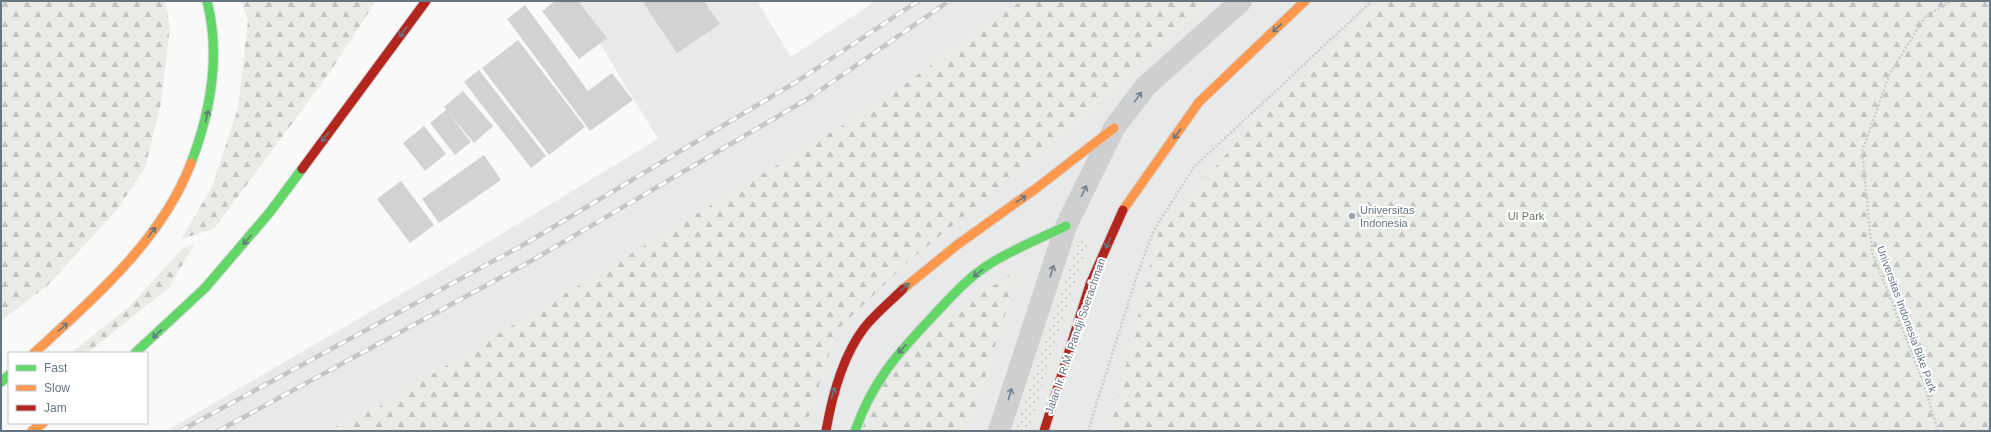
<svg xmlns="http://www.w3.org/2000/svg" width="1991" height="432" font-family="Arial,sans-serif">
<defs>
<pattern id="green-dots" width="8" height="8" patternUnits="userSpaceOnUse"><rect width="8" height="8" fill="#e8ebe6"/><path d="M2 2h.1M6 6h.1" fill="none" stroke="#c0c3c0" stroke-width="1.8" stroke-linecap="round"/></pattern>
<pattern id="forest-firs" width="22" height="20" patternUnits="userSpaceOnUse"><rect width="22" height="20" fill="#e8ebe6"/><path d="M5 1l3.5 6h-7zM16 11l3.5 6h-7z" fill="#c0c3c0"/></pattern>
</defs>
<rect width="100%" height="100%" fill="#f9f9f9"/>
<!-- built -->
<polygon fill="#e8e9e9" points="574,1 757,1 791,57 876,1 1021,1 891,94 1027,1 1990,1 1990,431 402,431 380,406 326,431 166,431 434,275 658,139"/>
<!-- green -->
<polygon fill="url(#green-dots)" points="1079,241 1088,241 1028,431 1015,431"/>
<!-- forest -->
<g fill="url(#forest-firs)">
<polygon points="1,1 165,1 170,27 161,103 145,168 116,211 47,286 1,321"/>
<polygon points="241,1 376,1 330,72 214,229 181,239 212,187 238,108 248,20"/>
<polygon points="1021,1 1211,1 1085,117 909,261 837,330 804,431 326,431 380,406 871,108"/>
<polygon points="1379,1 1990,1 1990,431 1110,431 1159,230 1253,124"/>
<polygon points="195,243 169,288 87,353 71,353 130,306 182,249"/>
<polygon points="1020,268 968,431 862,431 869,401 928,329"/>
</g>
<!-- building -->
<g fill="#d0d2d3">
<polygon points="555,1 578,1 607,38 579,59 542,11"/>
<polygon points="642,1 704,1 720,24 677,53"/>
<polygon points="525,5 588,91 612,73 633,100 590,131 507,19"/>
<polygon points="518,40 585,127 549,155 482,68"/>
<polygon points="479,70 546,156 531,168 464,82"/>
<polygon points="463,91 493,126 474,143 448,112 471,142 455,155 430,123 446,110 444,107"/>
<polygon points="424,126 446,154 425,171 403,143"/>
<polygon points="484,155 501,180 439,223 422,199"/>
<polygon points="401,181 434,225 410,243 377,199"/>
</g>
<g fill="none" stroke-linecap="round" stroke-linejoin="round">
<!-- fast casing -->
<g stroke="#d5d6d7" stroke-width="11">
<g id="fast">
<path d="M191,163c20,-52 30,-107 16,-162"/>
<polyline points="135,353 205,288 270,212 302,169"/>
<polyline points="1,382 9,375"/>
<path d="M855,431c18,-51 43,-78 79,-116 16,-17 32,-35 51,-48 25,-17 54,-28 81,-41"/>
</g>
</g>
<!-- slow casing -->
<g stroke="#d5d6d7" stroke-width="11">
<g id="slow">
<polyline points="1123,210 1199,102 1305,1"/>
<polyline points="903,289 957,245 1038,187 1114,128"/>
<path d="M34,353c59,-54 128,-113 157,-190"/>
<polyline points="32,431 43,423"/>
</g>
</g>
<!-- jam casing -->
<g stroke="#d5d6d7" stroke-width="11">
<g id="jam">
<polyline points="302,169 426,1"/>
<path d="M826,431c6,-35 16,-74 38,-103 11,-14 26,-26 39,-39"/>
<polyline points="1044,431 1090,284 1123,210"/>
</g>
</g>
<!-- path -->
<g stroke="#cbcccd" stroke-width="2.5" stroke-dasharray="2 2" stroke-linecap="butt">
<polyline points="1088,431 1136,278 1154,230 1194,167 1372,1"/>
<polyline points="1938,431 1923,381 1872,252 1862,152 1889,75 1925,17 1951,1"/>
</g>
<!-- street -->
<polyline stroke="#cecfd0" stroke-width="22" points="999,431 1066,226 1114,128 1145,87 1241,1"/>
<!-- fast -->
<use href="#fast" stroke="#63d668" stroke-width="9"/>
<!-- slow -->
<use href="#slow" stroke="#ff974d" stroke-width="9"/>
<!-- jam -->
<use href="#jam" stroke="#b3261e" stroke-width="9"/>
<!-- rail casing -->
<g stroke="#c3c5c6" stroke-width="4.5">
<g id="rail">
<polyline points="180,431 523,245 796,82 918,1"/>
<polyline points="218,431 531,261 809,98 949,1"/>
</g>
</g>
<!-- rail -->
<use href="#rail" stroke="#fff" stroke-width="3" stroke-dasharray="9" stroke-linecap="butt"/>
</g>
<!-- one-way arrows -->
<defs><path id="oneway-shaft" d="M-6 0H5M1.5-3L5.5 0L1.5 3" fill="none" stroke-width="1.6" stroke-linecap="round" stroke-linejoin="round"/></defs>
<g stroke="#657683">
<use href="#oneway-shaft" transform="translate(1277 28) rotate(137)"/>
<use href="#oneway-shaft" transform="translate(403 32) rotate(127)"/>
<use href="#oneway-shaft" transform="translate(207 116) rotate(-76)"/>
<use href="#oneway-shaft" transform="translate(1177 134) rotate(125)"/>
<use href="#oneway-shaft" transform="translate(325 137) rotate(127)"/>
<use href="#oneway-shaft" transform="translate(1021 199) rotate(-34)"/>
<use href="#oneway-shaft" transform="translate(152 232) rotate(-54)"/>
<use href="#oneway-shaft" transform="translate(247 240) rotate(130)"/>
<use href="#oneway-shaft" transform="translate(1108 243) rotate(113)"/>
<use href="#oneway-shaft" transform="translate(978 273) rotate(142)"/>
<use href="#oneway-shaft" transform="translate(905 287) rotate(-42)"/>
<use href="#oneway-shaft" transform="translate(63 327) rotate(-42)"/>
<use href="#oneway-shaft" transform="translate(157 334) rotate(136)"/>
<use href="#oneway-shaft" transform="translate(902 349) rotate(133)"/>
<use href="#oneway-shaft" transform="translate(833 393) rotate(-73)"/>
</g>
<g stroke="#707f8b">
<use href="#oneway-shaft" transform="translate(1138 97) rotate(-54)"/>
<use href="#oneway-shaft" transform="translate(1084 191) rotate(-64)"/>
<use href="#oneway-shaft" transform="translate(1052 271) rotate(-72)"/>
<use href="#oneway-shaft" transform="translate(1010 394) rotate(-73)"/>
</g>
<!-- markers -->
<circle fill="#99a4ac" stroke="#fff" stroke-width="1.5" cx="1352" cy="216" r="4"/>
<g text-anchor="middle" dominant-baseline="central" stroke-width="4" stroke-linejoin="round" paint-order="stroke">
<!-- poi labels -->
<g font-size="11" fill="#657683" stroke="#fff" text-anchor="start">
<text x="1360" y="210">Universitas<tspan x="1360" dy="13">Indonesia</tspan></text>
</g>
<!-- park labels -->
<g font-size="11" fill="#687a64" stroke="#fff">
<text x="1526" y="216">UI Park</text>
</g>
<!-- street labels -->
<g font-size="11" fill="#657683" stroke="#fff">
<text transform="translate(1907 319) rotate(70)">Universitas Indonesia Bike Park</text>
<text transform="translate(1075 336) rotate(-71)">Jalan Ir. R.M. Pandji Soerachman</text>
</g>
</g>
<!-- border -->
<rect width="1991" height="432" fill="none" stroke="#657683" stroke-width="4"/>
<!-- legend -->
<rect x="8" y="352" width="140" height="72" fill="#ffffff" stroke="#c1c8cd"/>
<rect x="16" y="365" width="20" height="6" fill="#63d668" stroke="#c1c8cd"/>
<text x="44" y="372" font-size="12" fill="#657683">Fast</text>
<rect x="16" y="385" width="20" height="6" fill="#ff974d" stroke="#c1c8cd"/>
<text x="44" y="392" font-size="12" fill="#657683">Slow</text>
<rect x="16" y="405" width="20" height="6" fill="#b3261e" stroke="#c1c8cd"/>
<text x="44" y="412" font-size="12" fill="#657683">Jam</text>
</svg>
